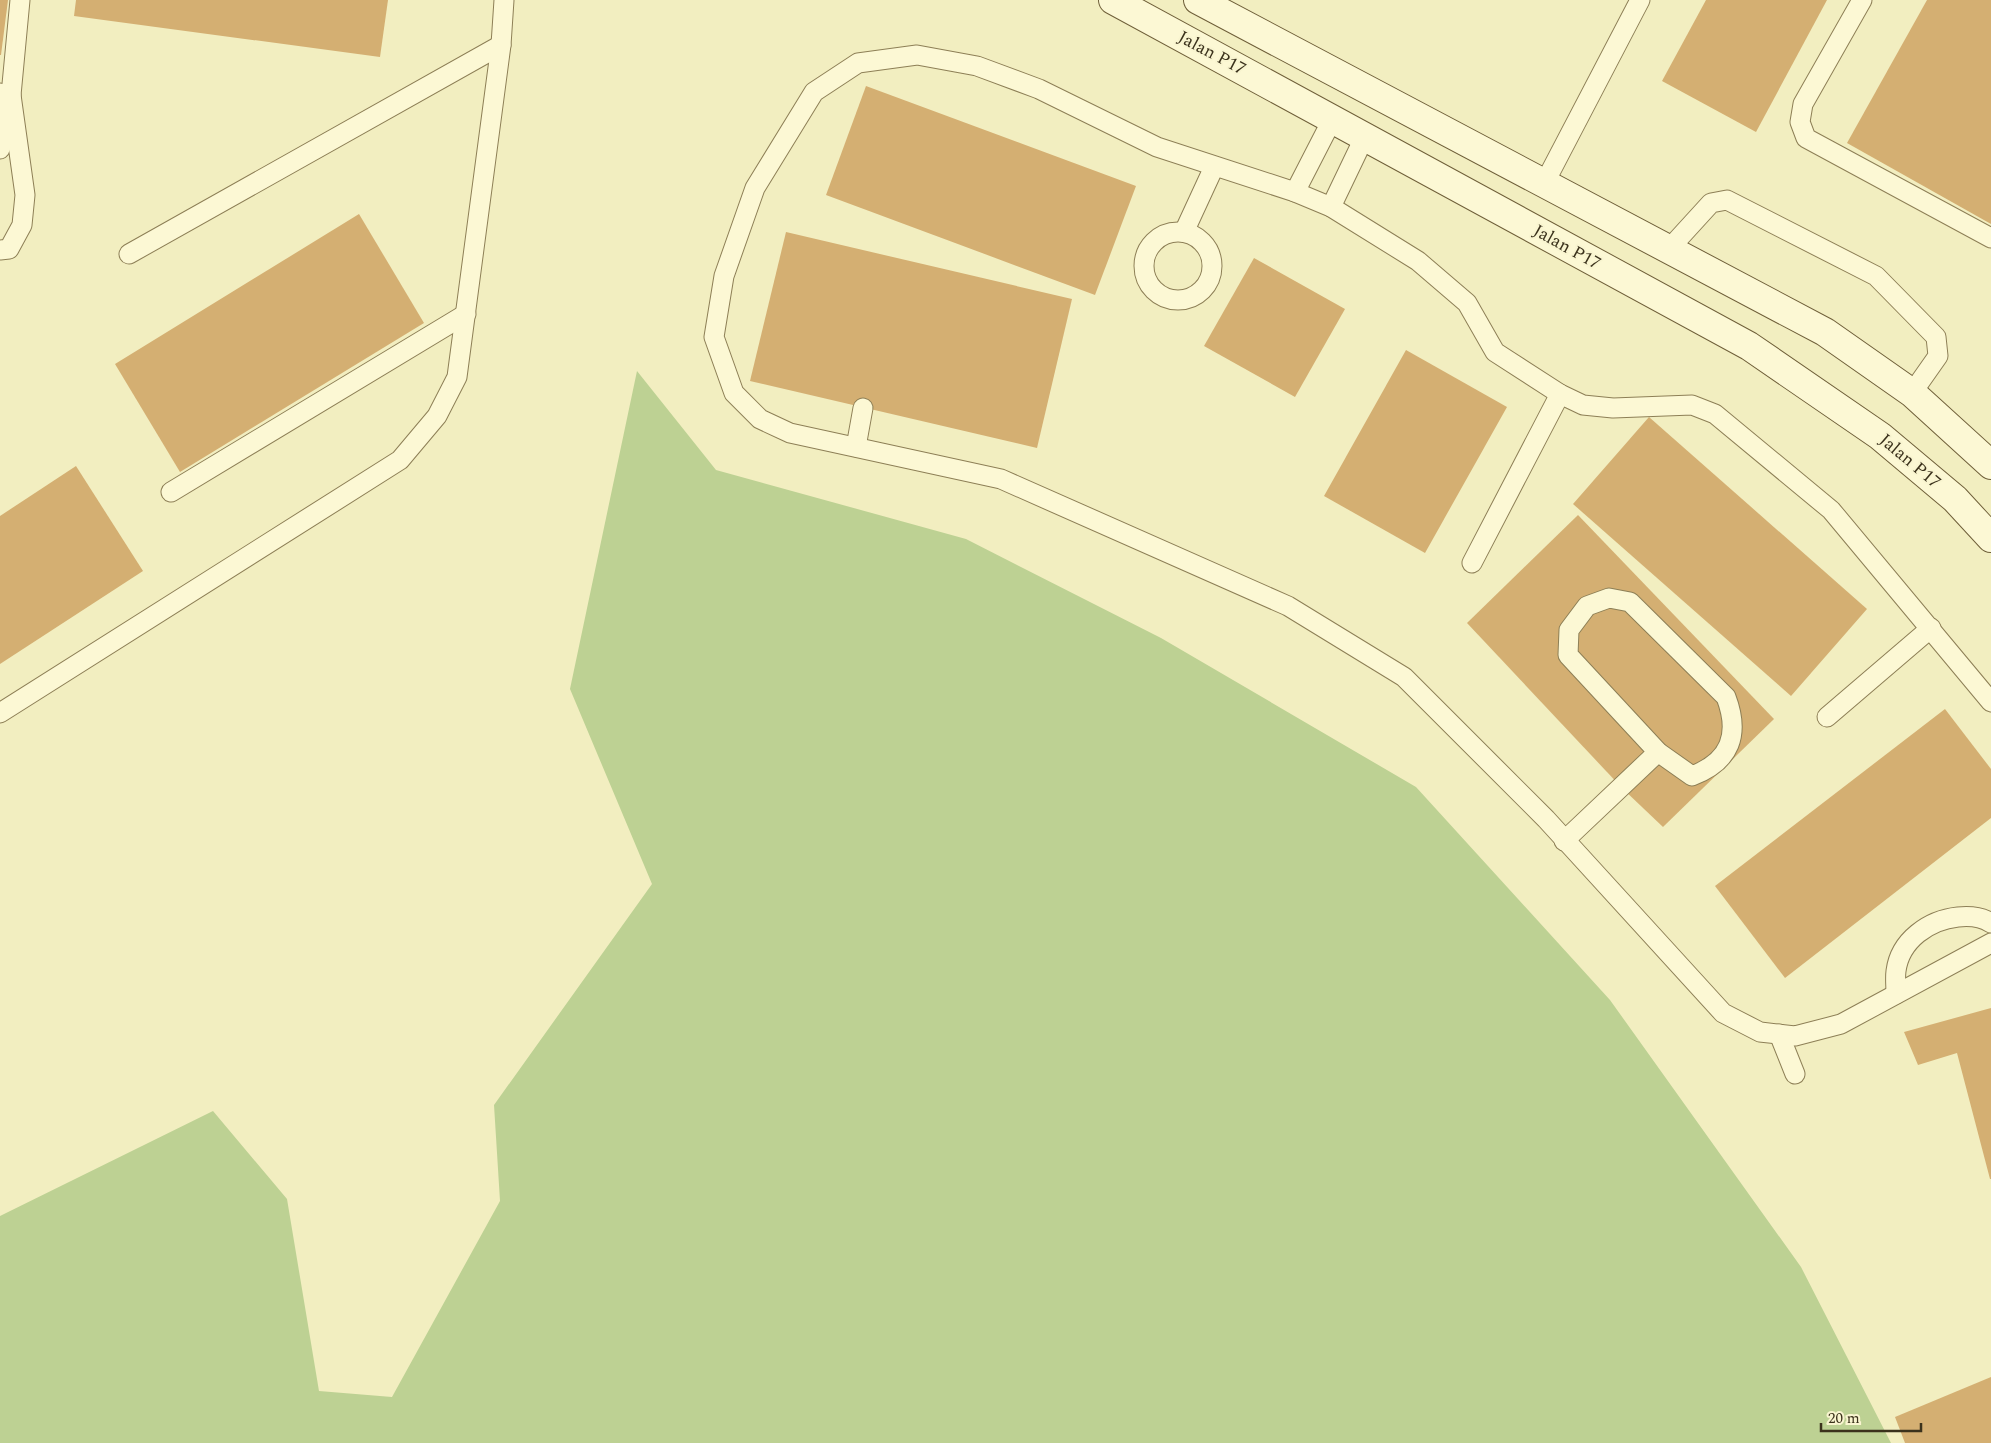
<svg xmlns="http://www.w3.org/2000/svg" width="1991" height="1443" font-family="Spectral,serif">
<rect width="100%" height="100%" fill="#f2eec0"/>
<!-- green -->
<polygon fill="#bdd193" points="637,371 716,470 966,539 1161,638 1416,787 1610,1000 1801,1267 1891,1443 0,1443 0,1216 213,1111 287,1199 319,1391 392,1397 500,1201 494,1105 652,884 570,689"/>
<!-- building -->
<g fill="#d4af72">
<polygon points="0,0 8,0 1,55 0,55"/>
<polygon points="76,0 388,0 380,57 74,16"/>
<polygon points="1706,0 1827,0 1756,132 1662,81"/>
<polygon points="1927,0 1991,0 1991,224 1847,143"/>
<polygon points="866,86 1136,186 1095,295 826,195"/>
<polygon points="359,214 424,323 180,472 115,364"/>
<polygon points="786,232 1072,299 1037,448 750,381"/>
<polygon points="1254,258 1345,309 1295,397 1204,346"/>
<polygon points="1406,350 1507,407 1425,553 1324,496"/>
<polygon points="1649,417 1867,609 1791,696 1573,504"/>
<polygon points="76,466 143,571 0,664 0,516"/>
<polygon points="1578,515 1774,719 1663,827 1622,788 1467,623"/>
<polygon points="1945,709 1991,769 1991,818 1785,978 1715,886"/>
<polygon points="1991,1008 1991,1179 1990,1179 1957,1053 1918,1065 1904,1032"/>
<polygon points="1991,1377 1991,1443 1905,1443 1895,1417"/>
</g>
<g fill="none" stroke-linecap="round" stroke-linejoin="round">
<!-- lane casing -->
<g stroke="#8d7f56" stroke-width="21">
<g id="lane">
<polyline points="1862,0 1803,104 1800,122 1806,138 1991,238"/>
<polyline points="0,93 11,95 25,195 22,225 9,249 0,250"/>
<polyline points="0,149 11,95 20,0"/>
<polyline points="1545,182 1640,0"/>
<polyline points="1295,192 1333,118"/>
<polyline points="1331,207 1365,136"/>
<polyline points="1184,232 1214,167"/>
<circle cx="1178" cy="266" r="34"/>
<polyline points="1669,249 1711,203 1727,200 1876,276 1936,337 1938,356 1912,393"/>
<polyline points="129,254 501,45"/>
<polyline points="856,447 863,408"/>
<polyline points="171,492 466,314"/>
<polyline points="1472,563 1560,394"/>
<path d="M1609,598l21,4 96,95c14,37 5,64 -34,79l-34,-24 -90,-97 1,-25 18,-24z"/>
<polyline points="1991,702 1831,510 1715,414 1692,405 1613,408 1583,405 1560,394 1495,352 1467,303 1418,261 1331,207 1295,192 1157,147 1039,89 977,66 917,55 858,63 814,92 755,188 724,276 714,337 734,393 760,419 790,433 1001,479 1288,606 1404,677 1546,819 1723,1013 1760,1032 1795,1036 1841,1024 1991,943"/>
<polyline points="0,713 400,460 437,416 457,377 501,45 504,0"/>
<polyline points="1827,717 1931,628"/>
<polyline points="1564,841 1658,752"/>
<path d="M1896,994c0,-8 -1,-16 0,-23 4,-31 33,-51 62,-54 10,-1 24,0 33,6"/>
<polyline points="1779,1034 1795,1074"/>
</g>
</g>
<!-- secondary casing -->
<g stroke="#6f5f39" stroke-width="30">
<g id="secondary">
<polyline points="1113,0 1749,346 1880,436 1955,499 1991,538"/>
<polyline points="1198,0 1825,332 1912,393 1991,465"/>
</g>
</g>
<!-- lane -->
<use href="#lane" stroke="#fcf8d4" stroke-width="19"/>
<!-- secondary -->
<use href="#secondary" stroke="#fcf8d4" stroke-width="28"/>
</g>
<g text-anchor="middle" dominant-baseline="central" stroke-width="4" stroke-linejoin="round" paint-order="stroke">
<!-- street labels -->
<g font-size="18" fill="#3b321c" stroke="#f9f5d0">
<text transform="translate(1212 53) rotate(28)">Jalan P17</text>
<text transform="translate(1567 247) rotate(29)">Jalan P17</text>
<text transform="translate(1910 461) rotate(40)">Jalan P17</text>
</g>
</g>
<!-- scale -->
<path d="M1821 1423v8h100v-8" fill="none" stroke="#3b321c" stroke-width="2.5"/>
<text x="1828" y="1423" font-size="15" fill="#3b321c" stroke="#f9f5d0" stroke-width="4" paint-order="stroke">20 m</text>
</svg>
